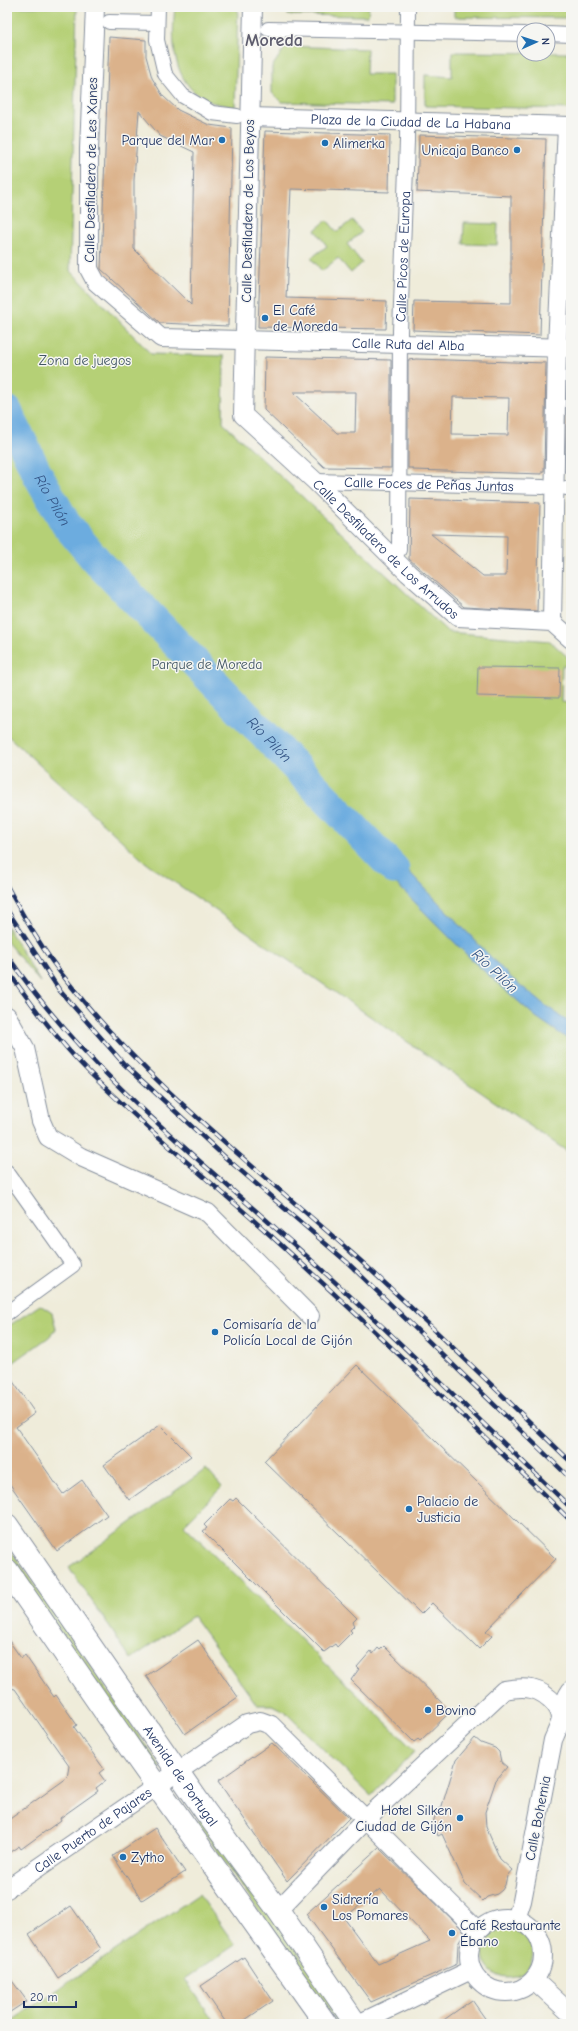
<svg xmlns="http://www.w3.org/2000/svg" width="578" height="2031" font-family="'Comic Neue',sans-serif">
<rect width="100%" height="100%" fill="#f6f6f2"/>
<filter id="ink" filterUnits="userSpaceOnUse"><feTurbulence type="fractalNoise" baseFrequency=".025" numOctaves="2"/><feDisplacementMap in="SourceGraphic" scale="8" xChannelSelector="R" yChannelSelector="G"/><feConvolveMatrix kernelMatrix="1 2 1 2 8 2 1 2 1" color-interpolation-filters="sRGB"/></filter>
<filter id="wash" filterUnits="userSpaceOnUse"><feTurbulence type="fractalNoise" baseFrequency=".012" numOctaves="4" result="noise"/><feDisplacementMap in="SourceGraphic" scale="16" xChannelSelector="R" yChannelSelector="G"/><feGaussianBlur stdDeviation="0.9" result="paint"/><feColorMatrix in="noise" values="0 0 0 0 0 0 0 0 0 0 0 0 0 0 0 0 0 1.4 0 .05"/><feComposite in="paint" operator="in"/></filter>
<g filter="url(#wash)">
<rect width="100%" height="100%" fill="#efecda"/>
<!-- green -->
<g fill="#b5d076" stroke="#68806a">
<polygon points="7,7 77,7 70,270 151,354 224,356 223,423 448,632 550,641 571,660 571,666 562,666 561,702 571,703 571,1154 145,862 7,735"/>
<path d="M175,7h63l-3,100c-9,-2 -21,-3 -29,-7 -34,-17 -35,-60 -31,-93z"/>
<polygon points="285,7 369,7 368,16 288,15"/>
<polygon points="454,7 566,7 567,18 454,17"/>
<polygon points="286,46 367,49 366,74 392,74 392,105 281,102 272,93 272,67"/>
<polygon points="452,52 571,53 571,109 425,106 425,75 452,77"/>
<polygon points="327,220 337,232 352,220 362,232 347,244 362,263 351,273 338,258 322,271 311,258 327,246 315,230"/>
<polygon points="464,223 498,224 497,245 463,244"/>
<polygon points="7,926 40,982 7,942"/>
<polygon points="40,1305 52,1313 56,1329 49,1337 7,1367 7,1327"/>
<polygon points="206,1469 222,1487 184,1525 415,1751 371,1796 284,1711 272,1705 257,1705 193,1616 131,1659 69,1567"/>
<polygon points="7,1545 160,1766 155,1769 7,1554"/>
<polygon points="203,1817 349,2024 337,2024 197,1822"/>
<polygon points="199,1894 235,1945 185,1979 216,2024 7,2024"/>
<circle cx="508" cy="1953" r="25"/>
</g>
<!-- water -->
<polygon fill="#6cacdf" stroke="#446e9e" points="372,833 509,976 546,1006 571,1023 571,1041 536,1017 475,963 359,846"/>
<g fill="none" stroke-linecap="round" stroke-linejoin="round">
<!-- river -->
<path stroke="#6cacdf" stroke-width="31" id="s1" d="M7,411l31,64 28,49 30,36 298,309"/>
</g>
<g id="blocks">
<!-- building -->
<g fill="#dbb28b" fill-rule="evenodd">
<path d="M109,37l37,3v16l6,22 11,18 15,14 31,15 23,3 -4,198 -68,-3 -59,-54zM139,111l21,25 34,16 -3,153 -57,-56v-69z"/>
<polygon points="265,131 390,135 389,192 291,189 286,298 387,301 386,329 258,327"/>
<polygon points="419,135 546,139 540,335 413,330 414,301 511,303 511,196 417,192"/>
<path d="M265,357l126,3v108l-67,-1 -60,-57zM293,392h63l-1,41h-18z"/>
<path d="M416,359l130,4 -2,108h-2v3l-129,-4v-2h-5v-108zM453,397l56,1 -1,37 -56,-1z"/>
<polygon points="567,365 571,366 571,472 565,472"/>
<path d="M410,499l130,4 -3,108 -73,-4 -55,-48zM431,534l76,2 -1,40h-23z"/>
<polygon points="478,667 560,668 559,698 477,696"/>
<polygon points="357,1365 556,1559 486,1631 492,1636 479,1649 432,1603 421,1614 264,1461"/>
<polygon points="7,1373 35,1413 16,1427 63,1494 82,1480 107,1515 57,1551 7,1480"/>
<polygon points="160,1425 191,1456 129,1500 104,1465"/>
<polygon points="236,1498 357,1618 353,1622 355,1625 350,1630 352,1632 337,1647 335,1644 324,1652 203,1531 207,1528 204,1525 230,1499 233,1501"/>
<polygon points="7,1638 21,1658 25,1655 54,1697 56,1695 77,1725 74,1727 104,1769 99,1773 105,1781 96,1788 98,1791 60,1818 61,1820 21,1849 19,1846 7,1854 7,1821 67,1778 69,1766 15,1689 7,1687"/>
<polygon points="198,1640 238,1697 185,1734 146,1676"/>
<polygon points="384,1646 447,1708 444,1712 447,1715 420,1741 418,1739 414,1742 351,1680 359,1669 357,1667 371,1651 373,1654 378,1648 380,1650"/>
<polygon points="475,1738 481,1743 495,1748 499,1752 501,1762 507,1767 496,1780 485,1812 486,1827 500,1859 512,1870 507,1876 505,1885 502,1890 497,1894 487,1897 483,1901 465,1884 442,1834 438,1836 433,1823 437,1809 441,1809 456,1760"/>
<polygon points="272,1743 349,1818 287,1881 218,1781"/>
<polygon points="155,1828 185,1872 142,1900 113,1856"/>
<path d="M379,1848l86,84 -7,12 -1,20 -86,38 -65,-88zM380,1889l50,52 -52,23 -34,-46z"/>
<polygon points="71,1906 101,1949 58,1978 29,1934"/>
<polygon points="244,1957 273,2001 239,2024 227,2024 201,1986"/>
<polygon points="7,1974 27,2001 7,2014"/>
<polygon points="472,2000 489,2024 438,2024"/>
</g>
</g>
</g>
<g filter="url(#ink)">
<use href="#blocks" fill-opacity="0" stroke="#858e9c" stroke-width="1"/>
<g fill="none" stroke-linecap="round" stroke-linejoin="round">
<!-- pedestrian casing -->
<g stroke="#858e9c" stroke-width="16">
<g id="pedestrian">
<polyline points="158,7 157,40 165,74 183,96 212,113 237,116"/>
<polyline points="109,22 157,23"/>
<polyline points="268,29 524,34"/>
<polyline points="548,34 571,35"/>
<path id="s2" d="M315,481l228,6"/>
<polyline points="566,488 571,488"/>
<path id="s3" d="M394,558l5,-8 1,-219 7,-190 1,-134"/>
<polyline points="7,1172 73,1265 7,1313"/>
</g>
</g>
<!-- minor casing -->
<g stroke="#858e9c" stroke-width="20">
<g id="minor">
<path id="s4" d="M95,7l-6,142v120l7,13 65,56 410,10"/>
<path id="s5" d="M253,7l-10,408 72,66 93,92 50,44 94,5 19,17"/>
<path id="s6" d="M250,117l321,9"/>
<polyline points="552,622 557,347 567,126"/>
<polyline points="7,1016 25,1048 41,1121 48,1137 81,1157 208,1213 310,1316"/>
<path d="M571,1690c-7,10 -10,18 0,27"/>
<path id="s7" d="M7,1889l240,-165 13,-3 11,4 206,205"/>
<path d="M278,1910l88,-91 138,-129c22,-4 36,-3 51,14 3,4 6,10 6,15 -1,6 -5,14 -8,21l-31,161 -6,18"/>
<circle cx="506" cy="1955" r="37"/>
<polyline points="534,1980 571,2014"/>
<polyline points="358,2024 471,1970"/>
</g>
</g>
<!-- primary casing -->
<g stroke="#858e9c" stroke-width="24">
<g id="primary">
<path id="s8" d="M7,1525l198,286 73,99 78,114"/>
<polyline points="7,1570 134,1754 326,2024"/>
</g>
</g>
<!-- pedestrian -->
<use href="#pedestrian" stroke="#fff" stroke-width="14"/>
<!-- minor -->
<use href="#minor" stroke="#fff" stroke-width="18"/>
<!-- primary -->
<use href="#primary" stroke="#fff" stroke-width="22"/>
<!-- rail casing -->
<g stroke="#1b2f5e" stroke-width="4.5">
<g id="rail">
<path d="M7,886c18,33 37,67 61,96 79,102 189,186 285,272 75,67 146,139 218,208"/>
<polyline points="7,910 60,991 124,1064 226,1158 348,1263 571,1479"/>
<path d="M7,955c80,117 189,201 293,295 93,84 181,172 271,258"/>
<path d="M7,970c25,35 52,72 82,102 57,57 120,108 180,162 103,93 203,190 302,287"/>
</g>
</g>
<!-- rail -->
<use href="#rail" stroke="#f6f6f2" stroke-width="3" stroke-dasharray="9" stroke-linecap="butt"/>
</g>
</g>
<!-- markers -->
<g fill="#1f6fb2" stroke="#f6f6f2" stroke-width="1.5">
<circle cx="222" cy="140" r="4"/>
<circle cx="325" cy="143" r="4"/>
<circle cx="517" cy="150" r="4"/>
<circle cx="265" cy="318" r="4"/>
<circle cx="215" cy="1332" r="4"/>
<circle cx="409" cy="1509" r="4"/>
<circle cx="428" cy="1710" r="4"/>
<circle cx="460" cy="1818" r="4"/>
<circle cx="123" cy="1857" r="4"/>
<circle cx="324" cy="1907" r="4"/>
<circle cx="452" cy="1933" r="4"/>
</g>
<g text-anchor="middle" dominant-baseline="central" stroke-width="3" stroke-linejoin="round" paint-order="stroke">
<!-- street labels -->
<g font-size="14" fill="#1b2f5e" stroke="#f6f6f2">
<text stroke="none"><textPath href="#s6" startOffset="161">Plaza de la Ciudad de La Habana</textPath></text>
<text transform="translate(91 170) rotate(-89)">Calle Desfiladero de Les Xanes</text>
<text transform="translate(248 211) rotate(-89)">Calle Desfiladero de Los Beyos</text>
<text stroke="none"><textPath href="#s3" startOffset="303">Calle Picos de Europa</textPath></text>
<text stroke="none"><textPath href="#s4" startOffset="610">Calle Ruta del Alba</textPath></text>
<text stroke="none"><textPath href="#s2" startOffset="114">Calle Foces de Peñas Juntas</textPath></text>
<text stroke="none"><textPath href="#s5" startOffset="604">Calle Desfiladero de Los Arrudos</textPath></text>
<text stroke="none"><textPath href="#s8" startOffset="305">Avenida de Portugal</textPath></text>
<text transform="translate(538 1818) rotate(-79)">Calle Bohemia</text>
<text stroke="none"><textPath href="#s7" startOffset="104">Calle Puerto de Pajares</textPath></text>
</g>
<!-- poi labels -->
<g font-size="14" fill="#1b2f5e" stroke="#f6f6f2" text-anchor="start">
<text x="214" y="140" text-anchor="end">Parque del Mar</text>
<text x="333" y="143">Alimerka</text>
<text x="509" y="150" text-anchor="end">Unicaja Banco</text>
<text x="273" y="310">El Café<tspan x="273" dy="16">de Moreda</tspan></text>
<text x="223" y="1324">Comisaría de la<tspan x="223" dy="16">Policía Local de Gijón</tspan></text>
<text x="417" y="1501">Palacio de<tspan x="417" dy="16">Justicia</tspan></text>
<text x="436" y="1710">Bovino</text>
<text x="452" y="1810" text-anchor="end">Hotel Silken<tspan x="452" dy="16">Ciudad de Gijón</tspan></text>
<text x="131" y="1857">Zytho</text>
<text x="332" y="1899">Sidrería<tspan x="332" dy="16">Los Pomares</tspan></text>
<text x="460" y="1925">Café Restaurante<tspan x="460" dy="16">Ébano</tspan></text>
</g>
<!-- park labels -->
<g font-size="14" fill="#425764" stroke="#f6f6f2">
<text x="85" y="360">Zona de juegos</text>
<text x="207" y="664">Parque de Moreda</text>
</g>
<!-- water labels -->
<g font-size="15" font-style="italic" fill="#335485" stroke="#f6f6f2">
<text stroke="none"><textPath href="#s1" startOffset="100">Río Pilón</textPath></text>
<text stroke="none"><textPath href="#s1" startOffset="424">Río Pilón</textPath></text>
<text transform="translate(495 971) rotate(43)">Río Pilón</text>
</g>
<!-- district labels -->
<g font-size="18" font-weight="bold" fill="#5e5d6e" stroke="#f6f6f2">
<text x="274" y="40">Moreda</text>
</g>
</g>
<!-- margin -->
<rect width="578" height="2031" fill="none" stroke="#f6f6f2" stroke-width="24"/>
<!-- north arrow -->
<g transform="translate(536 42) rotate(87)"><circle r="19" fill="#f6f6f2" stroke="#9ea6b7"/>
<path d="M0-3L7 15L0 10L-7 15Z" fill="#1f6fb2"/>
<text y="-6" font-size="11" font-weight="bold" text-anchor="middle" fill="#1b2f5e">N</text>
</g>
<!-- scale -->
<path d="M24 2001v6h52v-6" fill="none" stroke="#1b2f5e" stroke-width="2"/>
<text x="30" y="2001" font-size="12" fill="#1b2f5e" stroke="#f6f6f2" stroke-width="3" paint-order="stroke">20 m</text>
</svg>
